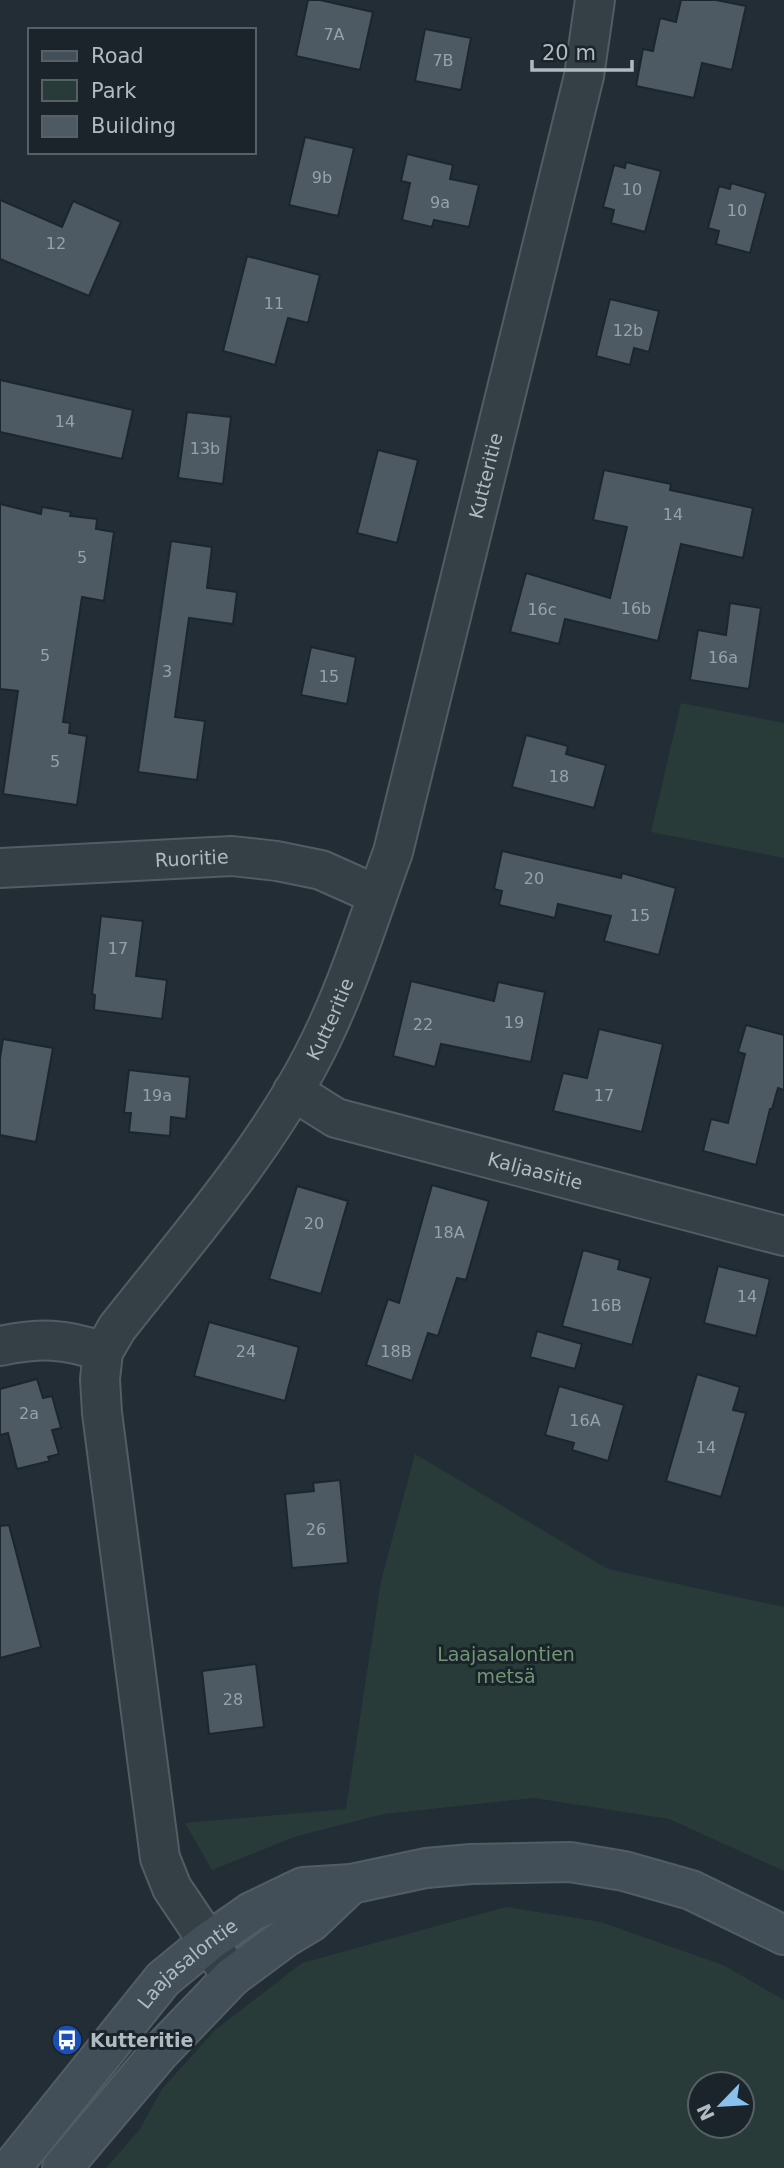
<svg xmlns="http://www.w3.org/2000/svg" width="784" height="2168" font-family="'DejaVu Sans',sans-serif">
<rect width="100%" height="100%" fill="#222d35"/>
<!-- green -->
<g fill="#283b38" fill-rule="evenodd">
<polygon points="681,703 784,723 784,858 651,832"/>
<polygon points="415,1454 608,1569 784,1607 784,1871 669,1819 534,1798 384,1814 297,1836 212,1870 185,1823 346,1809 381,1581"/>
<path d="M506,1907l95,15 122,43 61,35v168h-678l34,-39 22,-40 53,-59 87,-67zM742,2084v42h-42v-42z"/>
</g>
<!-- building -->
<g fill="#4d5a64" stroke="#1c262c" stroke-width="2">
<polygon points="308,0 320,0 373,12 360,70 296,56"/>
<polygon points="681,0 716,0 746,6 732,70 702,63 694,98 636,86 643,49 653,51 660,18 676,22"/>
<polygon points="425,29 471,38 461,90 415,81"/>
<polygon points="305,137 354,148 338,216 289,205"/>
<polygon points="407,154 453,165 450,179 479,185 469,227 434,220 432,227 402,220 410,183 401,181"/>
<polygon points="626,162 661,171 645,232 611,223 614,210 603,207 614,165 625,168"/>
<polygon points="731,183 766,193 750,253 716,244 719,231 708,228 719,186 730,189"/>
<polygon points="0,200 62,227 73,201 121,222 89,296 0,259"/>
<polygon points="247,256 320,275 308,323 288,318 275,365 223,351"/>
<polygon points="610,299 659,311 649,352 634,348 630,365 596,356"/>
<polygon points="0,380 133,410 122,459 0,432"/>
<polygon points="187,412 231,417 223,484 178,478"/>
<polygon points="378,450 418,460 397,543 357,533"/>
<polygon points="604,470 671,484 670,490 753,508 743,558 681,544 658,641 565,619 559,644 510,632 526,573 610,598 627,527 593,520"/>
<polygon points="0,504 41,514 42,507 71,512 70,516 97,519 96,529 114,532 104,601 82,597 63,722 70,723 69,733 87,736 77,805 3,794 18,691 0,689"/>
<polygon points="171,541 212,547 207,588 237,592 233,624 189,618 175,717 205,721 197,780 138,772"/>
<polygon points="730,603 761,608 749,689 690,680 698,630 726,635"/>
<polygon points="311,647 356,657 347,704 301,695"/>
<polygon points="526,735 568,746 566,754 606,765 594,808 512,787"/>
<polygon points="502,851 621,878 622,873 676,888 659,955 604,941 611,916 558,904 555,918 499,905 502,891 494,889"/>
<polygon points="101,916 143,921 136,976 167,980 162,1019 94,1010 95,995 92,994"/>
<polygon points="411,981 494,1001 498,982 545,992 531,1062 441,1044 435,1067 393,1056"/>
<polygon points="746,1025 784,1035 784,1090 778,1088 772,1109 770,1109 756,1165 703,1151 711,1119 728,1123 745,1054 738,1052"/>
<polygon points="599,1029 663,1044 642,1132 553,1111 563,1073 587,1078"/>
<polygon points="3,1039 53,1048 36,1142 0,1135 0,1058"/>
<polygon points="129,1070 190,1077 186,1119 171,1117 170,1136 129,1132 131,1113 124,1113"/>
<polygon points="432,1185 489,1201 466,1280 457,1278 438,1336 428,1333 412,1381 366,1365 388,1299 399,1303"/>
<polygon points="297,1186 348,1201 321,1294 269,1279"/>
<polygon points="583,1250 620,1260 618,1269 651,1278 632,1345 562,1326"/>
<polygon points="718,1266 770,1279 756,1336 704,1323"/>
<polygon points="209,1322 299,1347 285,1401 194,1376"/>
<polygon points="537,1331 582,1344 575,1369 530,1357"/>
<polygon points="697,1374 740,1387 733,1410 746,1413 721,1497 666,1481"/>
<polygon points="37,1379 43,1398 52,1396 61,1428 52,1430 59,1454 48,1457 50,1461 17,1469 8,1433 0,1435 0,1389"/>
<polygon points="559,1386 624,1405 608,1461 572,1450 574,1443 545,1435"/>
<polygon points="340,1480 348,1563 292,1568 285,1494 314,1491 313,1483"/>
<polygon points="9,1525 41,1647 0,1658 0,1526"/>
<polygon points="256,1664 264,1727 209,1734 202,1671"/>
</g>
<g fill="none" stroke-linecap="round" stroke-linejoin="round">
<!-- minor casing -->
<g stroke="#525d63" stroke-width="42">
<g id="minor">
<path id="s1" d="M0,868l232,-12 45,5 44,9 56,25"/>
<path id="s2" d="M293,1091l43,27 448,118"/>
<path d="M0,1346c40,-8 64,-8 103,6"/>
<path id="s3" d="M232,1977l-60,-89 -12,-30 -58,-445 -2,-34 3,-27 14,-24c69,-88 145,-173 196,-272 34,-65 55,-136 80,-204l191,-776 11,-76"/>
</g>
</g>
<!-- secondary casing -->
<g stroke="#525d63" stroke-width="42">
<g id="secondary">
<path id="s4" d="M11,2168l152,-189 45,-37 43,-30 52,-25 48,-3 75,-16 45,-4 99,-2 54,9 67,19 93,45"/>
<polyline points="62,2168 160,2052 232,1977 286,1937 311,1922 351,1884"/>
</g>
</g>
<!-- minor -->
<use href="#minor" stroke="#353f46" stroke-width="38"/>
<!-- secondary -->
<use href="#secondary" stroke="#434f58" stroke-width="38"/>
</g>
<!-- icons -->
<defs>
<g id="bus-disc" transform="scale(1.575)"><circle r="9.5" fill="#1a4fb4" stroke="#1b242a"/><path d="M-5-6H5V4H4V6H2V4H-2V6H-4V4H-5ZM-3.5-4V0h7V-4ZM-3.5 1.2v1.5H-2V1.2ZM2 1.2v1.5H3.5V1.2Z" fill="#fff"/></g>
</defs>
<g fill-rule="evenodd">
<use href="#bus-disc" x="67" y="2040"/>
</g>
<g text-anchor="middle" dominant-baseline="central" stroke-width="6" stroke-linejoin="round" paint-order="stroke">
<!-- number labels -->
<g font-size="16" fill="#96a2aa">
<text x="334" y="34">7A</text>
<text x="443" y="60">7B</text>
<text x="322" y="177">9b</text>
<text x="632" y="189">10</text>
<text x="440" y="202">9a</text>
<text x="737" y="210">10</text>
<text x="56" y="243">12</text>
<text x="274" y="303">11</text>
<text x="628" y="330">12b</text>
<text x="65" y="421">14</text>
<text x="205" y="448">13b</text>
<text x="673" y="514">14</text>
<text x="82" y="557">5</text>
<text x="636" y="608">16b</text>
<text x="542" y="609">16c</text>
<text x="45" y="655">5</text>
<text x="723" y="657">16a</text>
<text x="167" y="671">3</text>
<text x="329" y="676">15</text>
<text x="55" y="761">5</text>
<text x="559" y="776">18</text>
<text x="534" y="878">20</text>
<text x="640" y="915">15</text>
<text x="118" y="948">17</text>
<text x="514" y="1022">19</text>
<text x="423" y="1024">22</text>
<text x="157" y="1095">19a</text>
<text x="604" y="1095">17</text>
<text x="314" y="1223">20</text>
<text x="449" y="1232">18A</text>
<text x="747" y="1296">14</text>
<text x="606" y="1305">16B</text>
<text x="246" y="1351">24</text>
<text x="396" y="1351">18B</text>
<text x="29" y="1413">2a</text>
<text x="585" y="1420">16A</text>
<text x="706" y="1447">14</text>
<text x="316" y="1529">26</text>
<text x="233" y="1699">28</text>
</g>
<!-- street labels -->
<g font-size="19" fill="#afbac2" stroke="#1b242a">
<text stroke="none"><textPath href="#s3" startOffset="1620">Kutteritie</textPath></text>
<text stroke="none"><textPath href="#s1" startOffset="192">Ruoritie</textPath></text>
<text stroke="none"><textPath href="#s3" startOffset="1054">Kutteritie</textPath></text>
<text stroke="none"><textPath href="#s2" startOffset="257">Kaljaasitie</textPath></text>
<text stroke="none"><textPath href="#s4" startOffset="271">Laajasalontie</textPath></text>
</g>
<!-- park labels -->
<g font-size="19" fill="#709673" stroke="#1b242a">
<text x="506" y="1654">Laajasalontien<tspan x="506" dy="22">metsä</tspan></text>
</g>
<!-- poi labels -->
<g font-size="19" font-weight="bold" fill="#afbac2" stroke="#1b242a" text-anchor="start">
<text x="90" y="2040">Kutteritie</text>
</g>
</g>
<!-- legend -->
<rect x="28" y="28" width="228" height="126" fill="#1b242a" stroke="#566067" stroke-width="2"/>
<rect x="42" y="51" width="35" height="10" fill="#434f58" stroke="#566067" stroke-width="2"/>
<text x="91" y="63" font-size="21" fill="#afbac2">Road</text>
<rect x="42" y="80" width="35" height="21" fill="#283b38" stroke="#566067" stroke-width="2"/>
<text x="91" y="98" font-size="21" fill="#afbac2">Park</text>
<rect x="42" y="116" width="35" height="21" fill="#4d5a64" stroke="#566067" stroke-width="2"/>
<text x="91" y="133" font-size="21" fill="#afbac2">Building</text>
<!-- north arrow -->
<g transform="translate(721 2105) rotate(245)"><circle r="33" fill="#1b242a" stroke="#566067" stroke-width="2"/>
<path d="M0-5L12 26L0 18L-12 26Z" fill="#89c1ee"/>
<text y="-10" font-size="19" font-weight="bold" text-anchor="middle" fill="#afbac2">N</text>
</g>
<!-- scale -->
<path d="M532 60v10h100v-10" fill="none" stroke="#afbac2" stroke-width="3.5"/>
<text x="542" y="60" font-size="21" fill="#afbac2" stroke="#1b242a" stroke-width="5" paint-order="stroke">20 m</text>
</svg>
